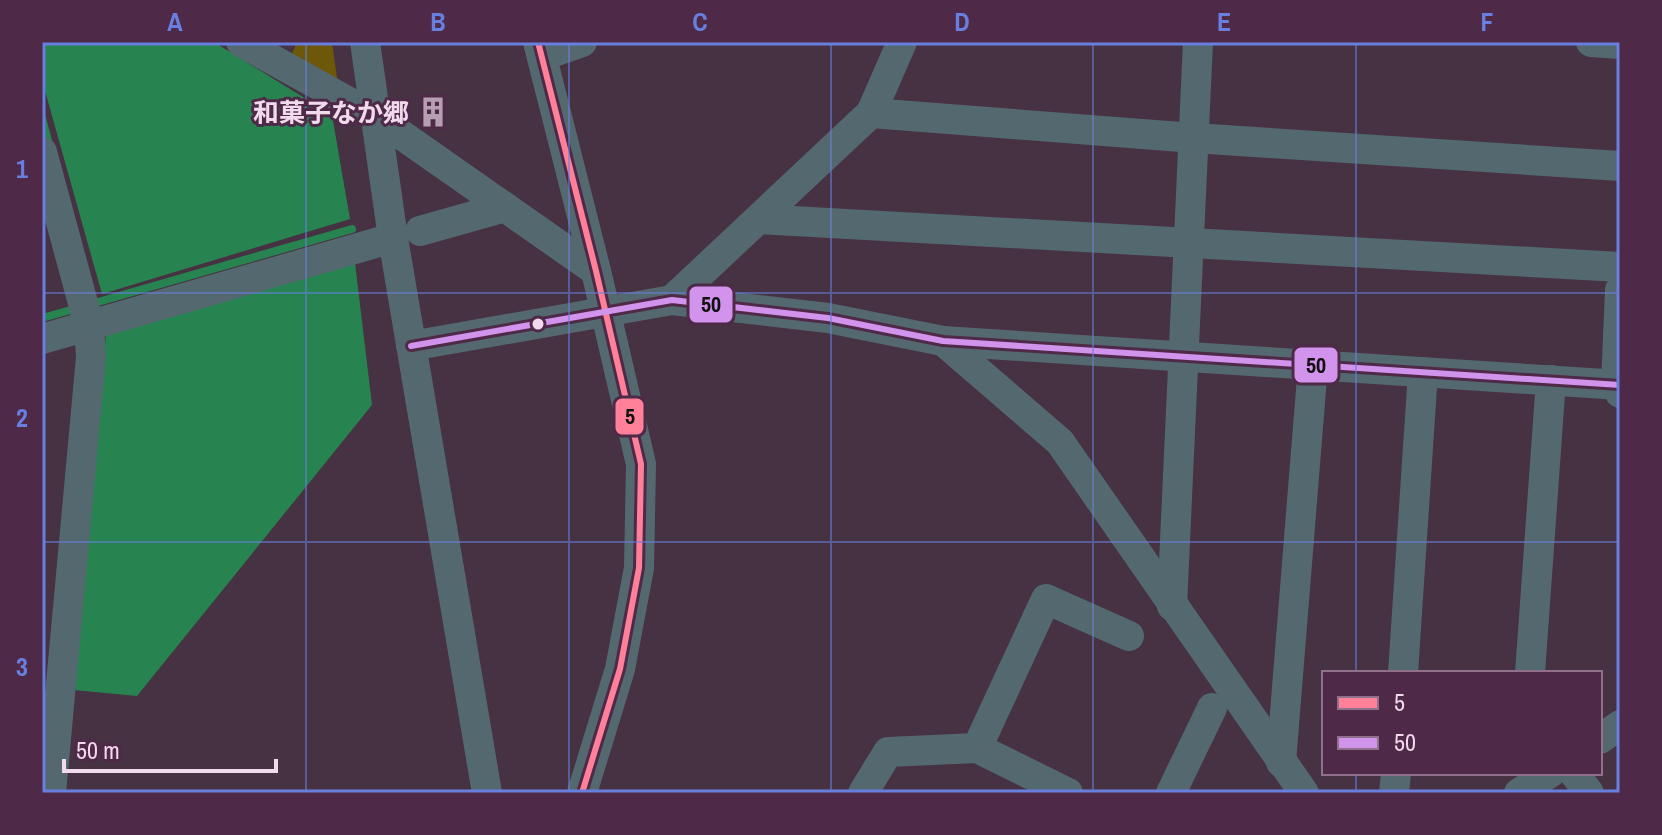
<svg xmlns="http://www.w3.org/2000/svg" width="1662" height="835" font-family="'Archivo Narrow','Noto Sans JP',sans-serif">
<rect width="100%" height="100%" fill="#463242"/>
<!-- green -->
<polygon fill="#6d5709" points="297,42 332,42 338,85 291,56"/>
<!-- water -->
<g fill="#278450">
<polygon points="42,42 213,42 217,44 332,115 350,219 102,294 42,80"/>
<polygon points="355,263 372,405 137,696 74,690 106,334"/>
</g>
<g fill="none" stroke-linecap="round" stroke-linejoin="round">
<!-- stream -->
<g stroke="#278450" stroke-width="8">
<polyline points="42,118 50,148"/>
<polyline points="91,304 352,229"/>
<polyline points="42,318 78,308"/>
</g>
<!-- minor -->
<g stroke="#546870" stroke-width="30">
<polyline points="241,42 376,117 596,271"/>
<polyline points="365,42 393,238 487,793"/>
<polyline points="538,42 596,271 641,464 639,568 620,669 582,793"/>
<polyline points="1591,42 1620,44"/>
<polyline points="542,56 582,42"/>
<polyline points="871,113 1194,138 1620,166"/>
<polyline points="42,152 89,325 91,357 51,793"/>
<polyline points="759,219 1620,267"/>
<polyline points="420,231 505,207"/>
<polyline points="1620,290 1616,384 1620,393"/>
<polyline points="672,300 871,113 902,42"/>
<polyline points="42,339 393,238"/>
<polyline points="943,341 1060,442 1304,793"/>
<polyline points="411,346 672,300 828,318 943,341 1620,385"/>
<polyline points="1172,606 1198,42"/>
<polyline points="1403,673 1423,372"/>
<polyline points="1530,673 1551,380"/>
<polyline points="1600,739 1620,725"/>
<polyline points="977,748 1046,599 1129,636"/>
<polyline points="1281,762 1313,365"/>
<polyline points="1574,773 1589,793"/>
<polyline points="863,793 888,752 977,748 1068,793"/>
<polyline points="1171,793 1212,708"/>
<polyline points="1394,793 1396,773"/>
<polyline points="1519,793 1550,773"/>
</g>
<!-- bus-1 casing -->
<g stroke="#4e2a48" stroke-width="12">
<polyline id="bus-1" points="538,42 596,271 641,464 639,568 620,669 582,793"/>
</g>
<!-- bus-2 casing -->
<g stroke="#4e2a48" stroke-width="12">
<polyline id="bus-2" points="411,346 672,300 828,318 943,341 1620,385"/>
</g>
<!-- bus-1 -->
<use href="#bus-1" stroke="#ff8098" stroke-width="6"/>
<!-- bus-2 -->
<use href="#bus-2" stroke="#d193ec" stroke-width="6"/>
</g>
<!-- grid -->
<path fill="none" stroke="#687fdf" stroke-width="2" stroke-opacity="0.55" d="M306,42v751M569,42v751M831,42v751M1093,42v751M1356,42v631M42,293h1578M42,542h1578M1356,773v20"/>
<!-- icons -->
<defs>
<g id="building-bare" transform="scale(2.4)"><path d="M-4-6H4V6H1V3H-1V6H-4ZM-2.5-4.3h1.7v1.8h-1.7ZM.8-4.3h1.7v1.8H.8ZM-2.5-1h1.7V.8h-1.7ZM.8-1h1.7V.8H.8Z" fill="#b69fb1" stroke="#4e2a48" stroke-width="2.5" paint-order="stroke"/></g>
</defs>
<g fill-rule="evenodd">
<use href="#building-bare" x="433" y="112"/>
</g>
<!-- markers -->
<circle fill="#f2daed" stroke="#4e2a48" stroke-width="3" cx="538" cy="324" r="7"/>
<g text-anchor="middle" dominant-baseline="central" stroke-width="6" stroke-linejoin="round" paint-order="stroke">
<!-- poi labels -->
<g font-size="26" font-weight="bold" fill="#f2daed" stroke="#4e2a48" text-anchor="end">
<text x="409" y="112">和菓子なか郷</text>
</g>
</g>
<g stroke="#4e2a48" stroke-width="3">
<rect x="688" y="285" width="46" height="39" rx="8" fill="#d193ec"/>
<rect x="1293" y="346" width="46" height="38" rx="8" fill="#d193ec"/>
<rect x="614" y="397" width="31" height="39" rx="8" fill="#ff8098"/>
</g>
<g font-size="22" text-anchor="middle" font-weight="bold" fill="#111">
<text x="711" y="312">50</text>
<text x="1316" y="373">50</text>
<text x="630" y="424">5</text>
</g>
<!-- border -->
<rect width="1662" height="835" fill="none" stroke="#4e2a48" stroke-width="88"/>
<!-- legend -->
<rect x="1322" y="671" width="280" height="104" fill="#4e2a48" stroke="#90708a" stroke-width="2"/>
<rect x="1338" y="697" width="40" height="12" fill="#ff8098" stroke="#90708a" stroke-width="2"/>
<text x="1394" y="711" font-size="24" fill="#f2daed">5</text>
<rect x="1338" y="737" width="40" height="12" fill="#d193ec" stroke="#90708a" stroke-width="2"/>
<text x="1394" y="751" font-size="24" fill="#f2daed">50</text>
<!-- scale -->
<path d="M64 759v12h212v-12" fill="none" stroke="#f2daed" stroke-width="4"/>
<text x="76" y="759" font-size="24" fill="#f2daed" stroke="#4e2a48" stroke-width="6" paint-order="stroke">50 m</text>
<rect x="44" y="44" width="1574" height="747" fill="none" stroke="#687fdf" stroke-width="3"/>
<g font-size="26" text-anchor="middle" font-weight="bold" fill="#687fdf">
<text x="175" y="31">A</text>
<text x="438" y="31">B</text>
<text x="700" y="31">C</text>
<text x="962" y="31">D</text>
<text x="1224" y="31">E</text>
<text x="1487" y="31">F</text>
<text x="22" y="178">1</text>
<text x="22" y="427">2</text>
<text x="22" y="676">3</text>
</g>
</svg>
